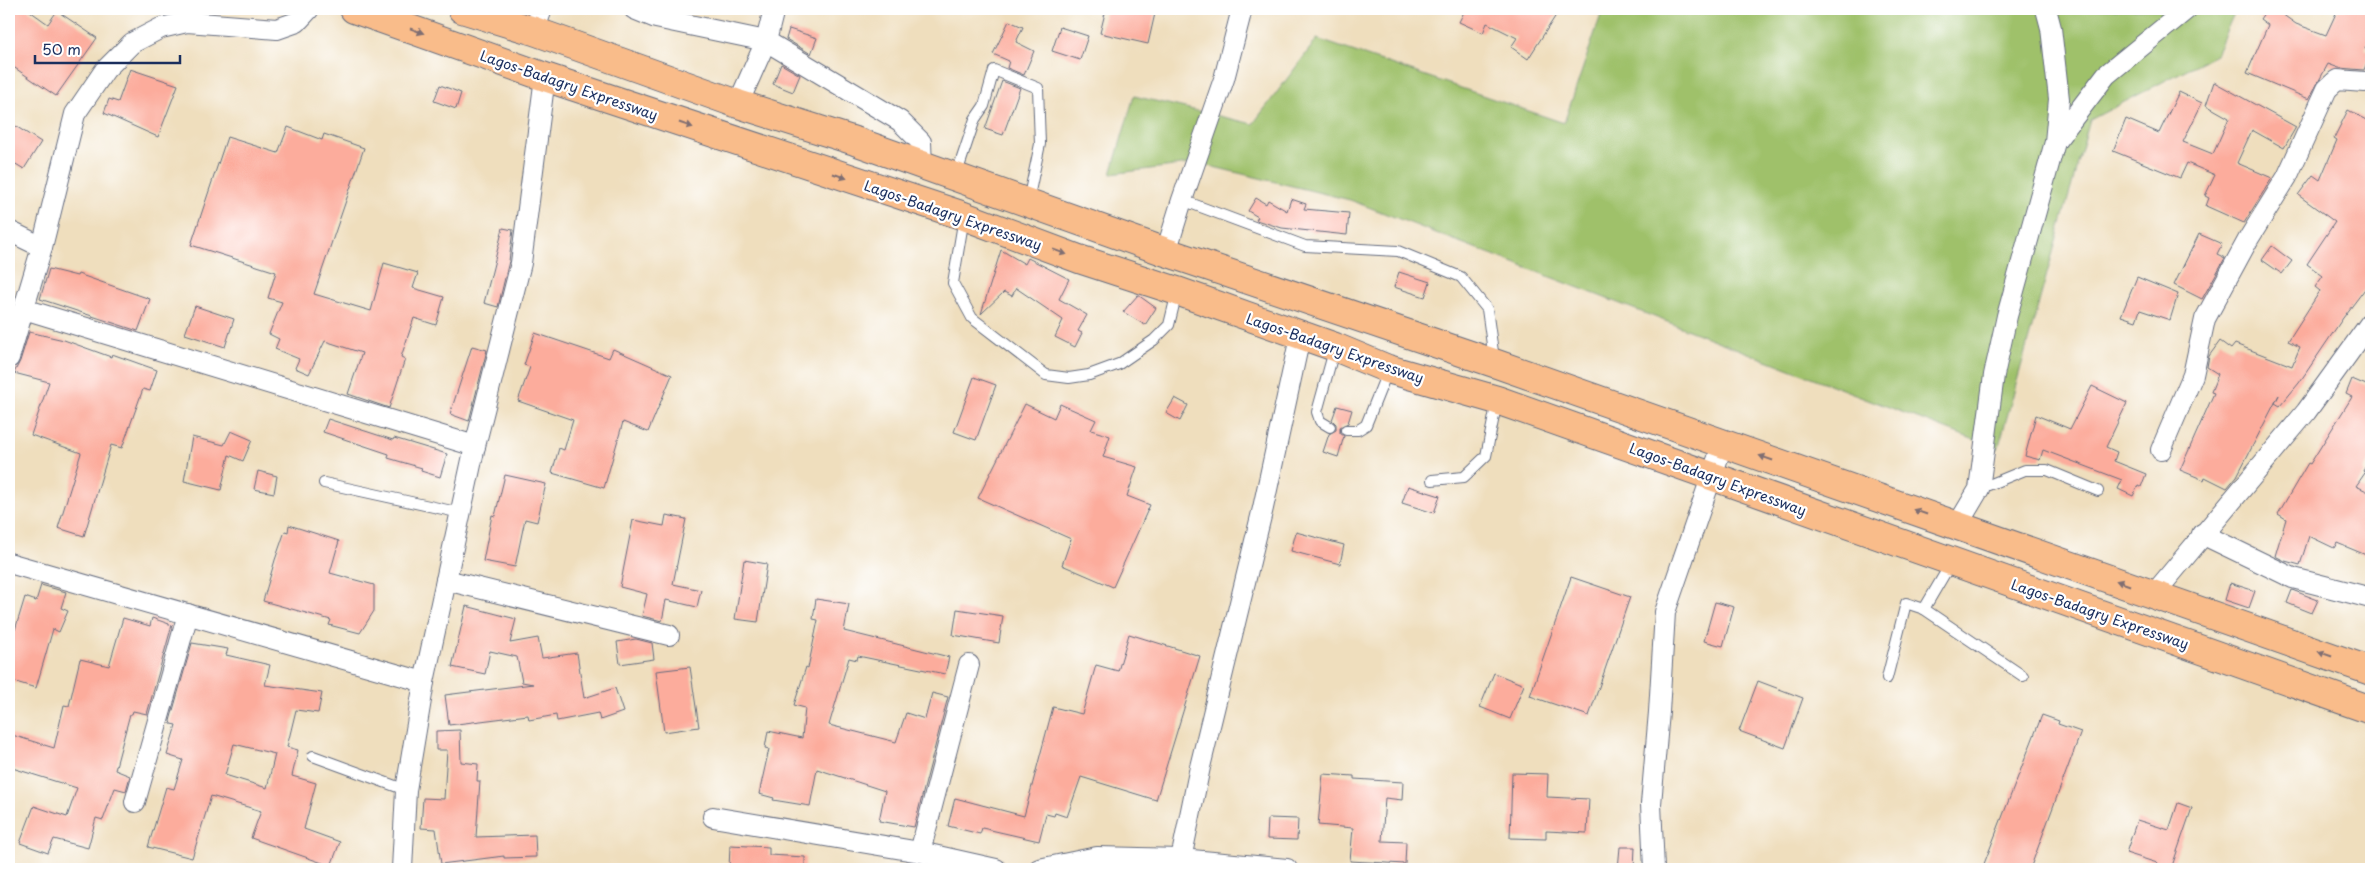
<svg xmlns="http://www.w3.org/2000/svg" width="2380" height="878" font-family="'Playpen Sans',sans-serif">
<rect width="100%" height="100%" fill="#fff"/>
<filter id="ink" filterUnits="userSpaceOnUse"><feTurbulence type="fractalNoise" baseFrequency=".02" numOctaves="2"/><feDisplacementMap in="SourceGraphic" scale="10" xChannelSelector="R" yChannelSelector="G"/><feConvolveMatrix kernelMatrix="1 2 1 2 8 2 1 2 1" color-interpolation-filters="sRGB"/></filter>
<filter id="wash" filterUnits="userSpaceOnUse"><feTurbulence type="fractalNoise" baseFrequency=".0096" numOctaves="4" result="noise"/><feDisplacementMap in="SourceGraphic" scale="20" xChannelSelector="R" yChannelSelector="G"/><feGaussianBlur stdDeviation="1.12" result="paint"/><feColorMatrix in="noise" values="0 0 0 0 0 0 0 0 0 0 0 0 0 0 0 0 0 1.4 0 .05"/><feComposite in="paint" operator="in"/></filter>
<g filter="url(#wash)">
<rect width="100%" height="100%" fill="#efdebd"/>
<!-- green -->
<polygon fill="#9fc16a" stroke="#5d7864" points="1603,9 2236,9 2216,54 2090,120 1998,449 1350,200 1197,163 1111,174 1134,96 1253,124 1317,39 1564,123"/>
<g id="blocks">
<!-- building -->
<g fill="#fcac9c" fill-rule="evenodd">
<polygon points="9,9 27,9 48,24 57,11 97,38 56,96 9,64"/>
<polygon points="1106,9 1156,9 1148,44 1100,33"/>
<polygon points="1458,9 1560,9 1528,59 1511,47 1517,38 1487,23 1483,33 1459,22 1464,12"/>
<polygon points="2267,9 2275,9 2296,24 2326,35 2338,9 2371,9 2371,35 2365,49 2371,52 2364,70 2339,68 2328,64 2309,99 2247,73 2268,25 2260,19"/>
<polygon points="1009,21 1023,27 1016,42 1034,51 1024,75 1007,68 1009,61 993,54"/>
<polygon points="1060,27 1088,36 1080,60 1052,51"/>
<polygon points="789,29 817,38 811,54 786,39"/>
<polygon points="781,64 800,75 793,92 773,84"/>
<polygon points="130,69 178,85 158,137 104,113 109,99 118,102"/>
<polygon points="1002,81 1020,88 1003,135 985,129"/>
<polygon points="2214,82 2296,127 2284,148 2252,130 2237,163 2272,178 2244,223 2206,206 2209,198 2205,196 2215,175 2187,163 2180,178 2113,151 2126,119 2159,133 2179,92 2202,103 2183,142 2213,154 2229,118 2206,105"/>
<polygon points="440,85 461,93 456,109 434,101"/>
<polygon points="2348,110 2371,122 2371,281 2343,318 2299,383 2280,406 2275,403 2279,395 2237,476 2227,488 2205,477 2204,480 2180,470 2214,393 2211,392 2218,374 2207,367 2209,356 2220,341 2231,349 2235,344 2292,366 2300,347 2288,341 2320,291 2315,287 2323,276 2307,264 2335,222 2298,195 2313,175 2320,180 2337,140 2334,138"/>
<polygon points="9,122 41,142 24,169 9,160"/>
<polygon points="288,127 322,140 324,134 364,148 314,294 371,311 384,263 418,273 413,288 444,297 436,325 414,318 401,357 405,359 389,408 348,394 362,353 325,341 309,374 295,368 299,359 275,349 279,339 269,334 282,302 268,298 276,272 191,245 227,137 278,153"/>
<polygon points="1256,198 1266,204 1268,200 1287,211 1291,199 1306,204 1304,209 1349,213 1347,235 1282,228 1256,220 1258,217 1248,211"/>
<polygon points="503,228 513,230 509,261 498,307 484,303"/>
<polygon points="2199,234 2222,244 2217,254 2225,258 2202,299 2174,285"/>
<polygon points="2272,246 2292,261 2282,274 2262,260"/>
<polygon points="1001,250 1025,264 1028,258 1069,279 1059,299 1087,315 1078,331 1082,333 1075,347 1055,337 1063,320 1016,288 1012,296 1004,292 981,314"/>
<polygon points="49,269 77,276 78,274 150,299 138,331 40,299"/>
<polygon points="1399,272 1430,282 1425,297 1394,287"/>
<polygon points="2137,277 2178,294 2170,320 2140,310 2136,321 2121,316"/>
<polygon points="1138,295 1156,308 1145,325 1123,312"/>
<polygon points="195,306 234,319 225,347 185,334"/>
<polygon points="29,332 64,340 111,357 112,354 157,370 150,391 143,389 122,448 111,445 84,536 58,528 81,453 31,435 49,382 14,373 20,361"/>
<polygon points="535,333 609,358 613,349 672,375 648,432 623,422 604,488 552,473 559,448 564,450 573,420 518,401 530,367 524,365"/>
<polygon points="472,346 487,350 469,421 450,414"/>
<polygon points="974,377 996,385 976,440 954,432"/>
<polygon points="2352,379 2371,387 2371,458 2363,471 2365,473 2356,486 2371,493 2371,557 2337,543 2334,548 2309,536 2300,565 2285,561 2275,556 2286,519 2278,514 2308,463 2310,464 2352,397 2346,394"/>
<polygon points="2092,386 2127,403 2106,447 2117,452 2114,461 2146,474 2141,487 2138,486 2133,496 2118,489 2122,480 2043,450 2040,460 2025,456 2036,415 2070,429"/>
<polygon points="1175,398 1188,405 1180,421 1166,413"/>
<polygon points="1025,404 1054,418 1060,404 1096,420 1091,430 1110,436 1103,457 1137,467 1127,496 1150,505 1113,587 1062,565 1071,539 978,498"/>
<polygon points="1337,406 1352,410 1348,423 1340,427 1340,433 1344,436 1338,457 1323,452 1329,434 1336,430 1336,424 1332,420"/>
<polygon points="328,419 393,440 394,438 447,454 440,477 421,471 422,468 388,458 389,454 323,432"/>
<polygon points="231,431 252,440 243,461 229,455 221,490 184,481 192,437 224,445"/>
<polygon points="258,471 277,476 274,493 254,489"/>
<polygon points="505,475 546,484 537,522 525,519 515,567 483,561 492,515 495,516"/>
<polygon points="1408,486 1440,496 1434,513 1402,503"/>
<polygon points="666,515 686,519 673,584 701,590 697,607 666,600 662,621 642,616 647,594 620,587 633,520 664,526"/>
<polygon points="289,525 339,541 330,573 374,585 374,611 360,633 329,625 331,620 263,601 275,560 285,531 288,532"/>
<polygon points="1296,532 1344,545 1340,564 1291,551"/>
<polygon points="744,560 767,564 758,622 735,619"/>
<polygon points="1571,577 1630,597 1589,716 1530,696"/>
<polygon points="2230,583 2255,591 2249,608 2225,600"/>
<polygon points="41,585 66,592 61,608 68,611 59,632 53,629 36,688 9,680 9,629 15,630 25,597 36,601"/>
<polygon points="2292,590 2318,600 2312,613 2287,603"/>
<polygon points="816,599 849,604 844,631 949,657 945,674 858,656 857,660 849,658 829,725 896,742 906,713 925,719 932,693 948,697 914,827 879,821 885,791 817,769 810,806 773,800 774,798 759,794 769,749 765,748 768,731 802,738 805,708 794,705 806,667 808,668 818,620 813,619"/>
<polygon points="1715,602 1734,607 1723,646 1704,641"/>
<polygon points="466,606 516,619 510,643 538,638 542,658 577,653 584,698 615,688 623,712 600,720 598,713 557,721 556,715 529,720 528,715 449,725 445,695 533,684 522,682 517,657 490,651 485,674 452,667"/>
<polygon points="957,609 1003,616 999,643 953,635"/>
<polygon points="123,618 150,626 152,618 172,625 147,714 133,711 132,714 130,714 115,770 130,776 126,791 115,788 103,820 96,818 88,848 54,839 48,853 20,843 34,806 67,817 77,788 9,767 9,734 54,748 64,705 69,706 80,659 109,666"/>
<polygon points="1129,634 1200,656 1156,800 1081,777 1067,817 1055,813 1054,816 1046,814 1039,841 982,828 980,834 948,826 955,798 1024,816 1053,707 1082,714 1096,665 1118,671"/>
<polygon points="636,639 652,643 654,659 620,664 617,642"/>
<path d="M192,643l36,6 -2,6 44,10 -5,20 57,8 -4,20 -22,-3 -9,37 11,3 -6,26 24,7 -12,46 36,13 -9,24 -80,-28 10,-27 -50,-15 -19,62 -44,-11 18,-60 8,2 9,-29 -16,-5 9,-30 -5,-1 -1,-3zM234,744l41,10 -8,34 -42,-13z"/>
<polygon points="690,667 699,727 664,732 656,671"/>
<polygon points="1494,673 1524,685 1510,719 1480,707"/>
<polygon points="1758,681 1803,698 1785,748 1739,731"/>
<polygon points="2042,715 2059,721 2058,724 2081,732 2030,869 1982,869"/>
<polygon points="460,730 461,762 478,764 477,781 480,781 476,837 535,835 536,857 504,858 504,856 441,864 436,829 421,828 423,798 444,799 447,750 436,750 436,731"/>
<polygon points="1512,773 1548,774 1547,797 1589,799 1587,833 1546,831 1546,839 1510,838"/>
<polygon points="1323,774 1354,776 1354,779 1403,782 1402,800 1385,798 1382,841 1406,842 1405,864 1350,861 1353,828 1318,825"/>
<polygon points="2178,803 2192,808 2171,869 2155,869 2157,863 2126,853 2137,820 2169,830"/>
<polygon points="1268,818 1298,819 1297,840 1267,839"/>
<polygon points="730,845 769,847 769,855 805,857 805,869 729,869"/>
<polygon points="1620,847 1635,847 1634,869 1618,869"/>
</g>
</g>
</g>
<g filter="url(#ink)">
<use href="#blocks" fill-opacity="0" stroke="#656c7f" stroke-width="1"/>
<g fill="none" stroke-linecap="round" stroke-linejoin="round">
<!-- lane casing -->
<g stroke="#656c7f" stroke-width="12">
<g id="lane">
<polyline points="956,176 975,119 984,106 994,70 1038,88 1040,144 1028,201"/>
<polyline points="1182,200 1305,246 1398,251 1461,277 1487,309 1494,359"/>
<polyline points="964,217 953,283 972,318 1046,375 1069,378 1089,375 1119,364 1154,340 1169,325 1177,292"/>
<polyline points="1330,427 1320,421 1317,412 1335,347"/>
<polyline points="1346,430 1358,430 1366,425 1388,370"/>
<polyline points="1432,480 1464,477 1486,456 1497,401"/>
<polyline points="324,483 461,513"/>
<polyline points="1979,489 2025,470 2047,470 2098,491"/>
<polyline points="1924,609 2023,676"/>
<polyline points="1887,678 1906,603 1924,609 1951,563"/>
<polyline points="313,756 406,790"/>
</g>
</g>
<!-- street casing -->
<g stroke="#656c7f" stroke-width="22">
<g id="street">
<polyline points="634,9 656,18 766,41 900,121 921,142 922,167"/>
<polyline points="534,31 542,9"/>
<polyline points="738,104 766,41 774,9"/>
<polyline points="2055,142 2106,75 2187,9"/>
<polyline points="9,231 42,247"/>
<polyline points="1166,252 1182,200 1224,79 1242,9"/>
<polyline points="24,309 475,446"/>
<polyline points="9,358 42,247 75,114 105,70 132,43 161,28 187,22 277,29 297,22 309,9"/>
<polyline points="2161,450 2193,375 2205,319 2249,238 2287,177 2327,89 2337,80 2365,82 2371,81"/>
<polyline points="1957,526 1979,489 1994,375 2007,316 2055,142 2059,99 2051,28 2046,9"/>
<polyline points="2202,534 2293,578 2371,598"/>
<polyline points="9,563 424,682"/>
<polyline points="446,580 669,635"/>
<polyline points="2154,594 2306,412 2371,322"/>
<polyline points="135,802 188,614"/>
<polyline points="713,817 920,852 996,869"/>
<polyline points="920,852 969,665"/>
<polyline points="1181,859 1200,767 1263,508 1300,337"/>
<polyline points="402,869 406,790 424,682 475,446 521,263 545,77"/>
<polyline points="1039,869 1097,857 1181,859 1287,869"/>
<polyline points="1654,869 1651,804 1659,712 1665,612 1723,443"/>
</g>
</g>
<!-- highway casing -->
<g stroke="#656c7f" stroke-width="30">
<g id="highway">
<polyline points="354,9 545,77 964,216 1079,259 1177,291 1335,347 1388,369 1497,400 2371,710"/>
<polyline points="462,9 534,31 738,104 855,141 1166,252 1494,363 2371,671"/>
</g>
</g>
<!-- lane -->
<use href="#lane" stroke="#fff" stroke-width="10"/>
<!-- street -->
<use href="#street" stroke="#fff" stroke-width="20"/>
<!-- highway -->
<use href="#highway" stroke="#f9bc8a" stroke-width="28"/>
</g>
<!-- one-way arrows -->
<defs><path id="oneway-solid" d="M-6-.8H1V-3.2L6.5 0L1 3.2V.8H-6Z" transform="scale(1.25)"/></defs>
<g fill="#7f6e72">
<use href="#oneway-solid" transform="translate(417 31) rotate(20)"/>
<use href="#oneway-solid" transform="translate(686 125) rotate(19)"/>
<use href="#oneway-solid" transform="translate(840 176) rotate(19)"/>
<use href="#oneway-solid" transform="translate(1060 252) rotate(20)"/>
<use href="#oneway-solid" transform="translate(1766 458) rotate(-161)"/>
<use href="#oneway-solid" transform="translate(1920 512) rotate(-161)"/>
<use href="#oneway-solid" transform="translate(2123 583) rotate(-161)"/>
<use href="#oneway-solid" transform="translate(2325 654) rotate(-161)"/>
</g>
</g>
<g text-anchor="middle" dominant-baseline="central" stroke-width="4.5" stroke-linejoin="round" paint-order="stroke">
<!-- street labels -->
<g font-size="14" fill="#1b2f5e" stroke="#fff">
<text transform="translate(569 85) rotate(19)">Lagos-Badagry Expressway</text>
<text transform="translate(953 215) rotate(19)">Lagos-Badagry Expressway</text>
<text transform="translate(1335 348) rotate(19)">Lagos-Badagry Expressway</text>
<text transform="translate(1718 479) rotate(20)">Lagos-Badagry Expressway</text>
<text transform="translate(2100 614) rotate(19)">Lagos-Badagry Expressway</text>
</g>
</g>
<!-- margin -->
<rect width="2380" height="878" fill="none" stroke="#fff" stroke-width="30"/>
<!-- scale -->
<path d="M35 55v8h145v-8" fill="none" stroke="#1b2f5e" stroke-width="2.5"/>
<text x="42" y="55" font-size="15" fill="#1b2f5e" stroke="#ffffff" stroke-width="4" paint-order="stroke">50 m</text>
</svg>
